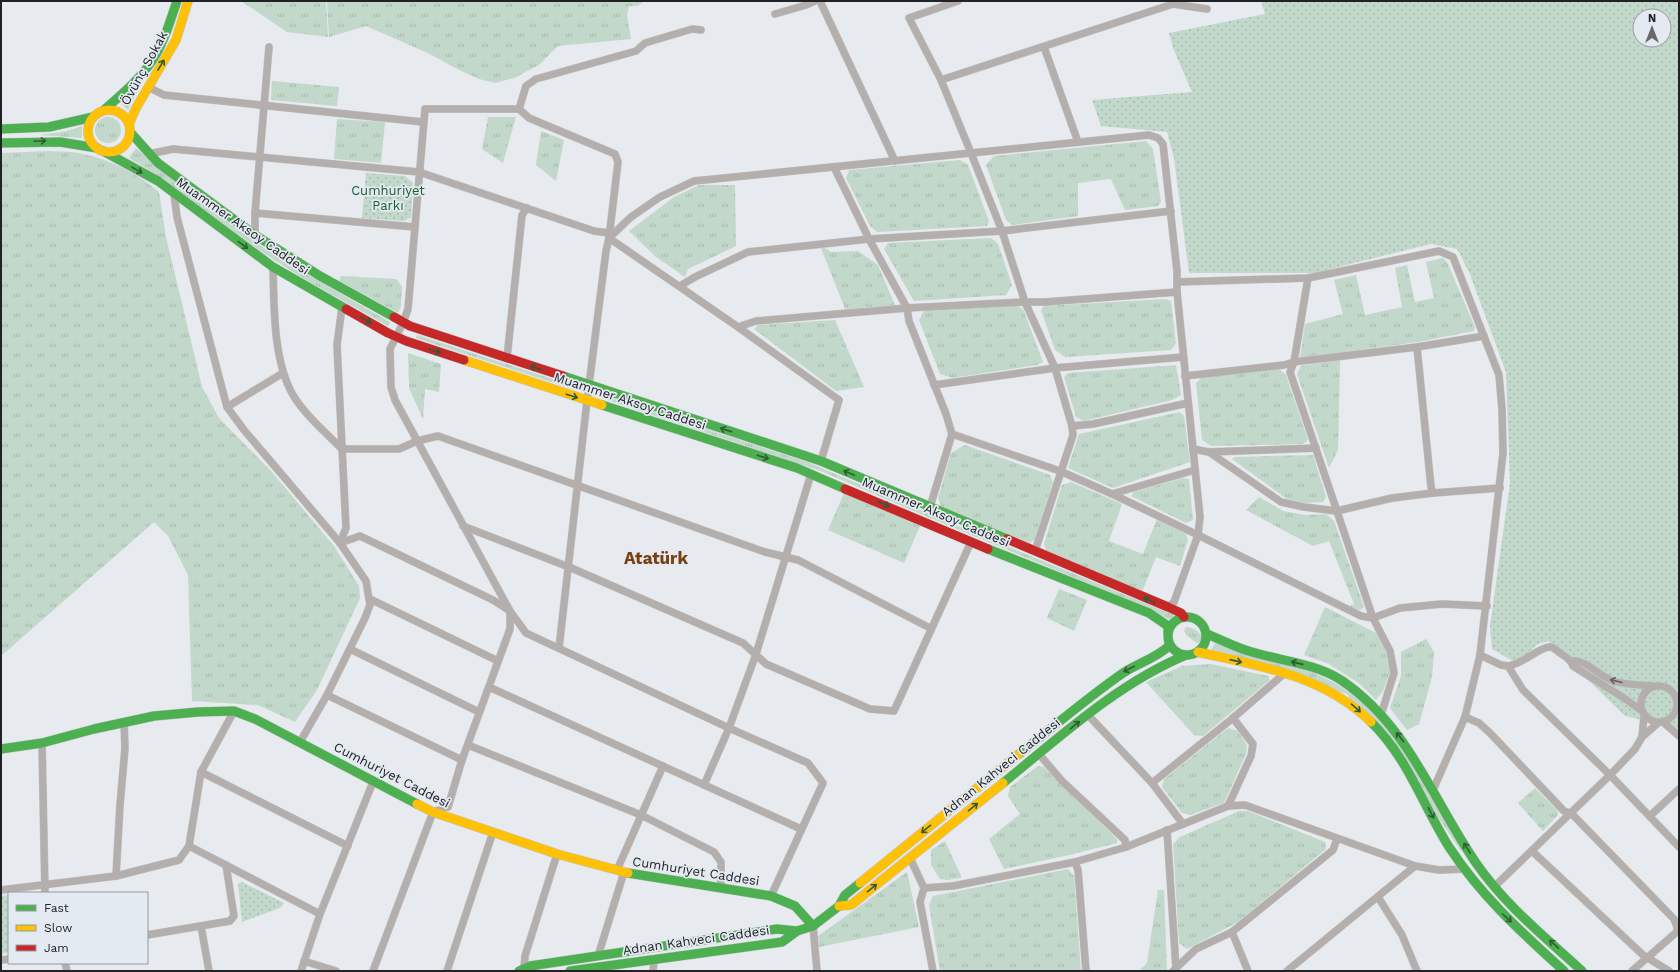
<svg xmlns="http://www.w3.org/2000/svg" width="1680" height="972" font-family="'Work Sans',sans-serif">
<defs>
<pattern id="grass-tufts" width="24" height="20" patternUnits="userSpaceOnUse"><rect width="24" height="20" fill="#c2d8ca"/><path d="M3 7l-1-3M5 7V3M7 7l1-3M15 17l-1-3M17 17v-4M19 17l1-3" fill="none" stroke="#a6b9ad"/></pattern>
<pattern id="park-dots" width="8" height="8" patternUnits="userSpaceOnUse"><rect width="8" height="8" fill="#c2d8ca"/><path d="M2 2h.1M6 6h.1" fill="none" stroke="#a6b9ad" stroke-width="1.8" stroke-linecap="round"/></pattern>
</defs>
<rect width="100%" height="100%" fill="#e7eaee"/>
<!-- grass -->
<g fill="url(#grass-tufts)">
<polygon points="241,1 326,1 328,37 287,32"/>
<polygon points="327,1 644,1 638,6 629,6 627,15 631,39 558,46 539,65 514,78 495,83 479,79 457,69 430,54 366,26 329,37"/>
<polygon points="145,76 128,110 122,104"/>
<polygon points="272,81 339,87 337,106 271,100"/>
<polygon points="488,117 516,117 503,163 482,149"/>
<circle cx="108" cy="130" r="13"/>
<polygon points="337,119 385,122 381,163 334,159"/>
<polygon points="82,126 82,138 40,135 67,131"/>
<polygon points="541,131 564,140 556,181 536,165"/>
<polygon points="1146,141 1153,149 1161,202 1158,206 1125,210 1111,179 1078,183 1078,216 1012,225 1006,220 986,165 994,156"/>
<polygon points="136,148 256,243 303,272 390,322 388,326 304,279 262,252 154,173 129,158"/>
<path d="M49,151c11,1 23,0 34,3 28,6 54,19 76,38l7,45 36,150 17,31 52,53 63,75 25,40 1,12 -43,92 -22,32 -37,-17 -66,-4 -4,-126 -20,-39 -14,-14 -153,134v-503z"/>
<polygon points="960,160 968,165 989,221 987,226 877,232 870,226 846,178 849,170"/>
<polygon points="699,185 735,185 736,246 688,269 685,277 656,257 629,231 674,197"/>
<polygon points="991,238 998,244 1012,285 1006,295 914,301 884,249 888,243"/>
<polygon points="821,248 825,248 831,252 858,251 878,265 895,305 845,309"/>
<polygon points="1443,258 1447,262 1475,327 1474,331 1418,342 1300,358 1305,324 1343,314 1334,280 1356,275 1365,315 1402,307 1395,268 1407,265 1415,302 1434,298 1426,262"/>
<polygon points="341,276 396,279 402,286 401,306 398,313 339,281"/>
<polygon points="1166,299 1171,301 1176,343 1171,350 1065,357 1055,350 1041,310 1044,306"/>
<polygon points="1017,306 1023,309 1043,362 1037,365 952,378 940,374 919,320 924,311"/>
<polygon points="835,320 864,387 836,391 754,329 758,325"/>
<polygon points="417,335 574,386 574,388 573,389 416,338"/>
<polygon points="408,353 441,364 439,392 425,389 423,419 409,388"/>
<polygon points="1340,360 1338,450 1329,468 1297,374 1301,366"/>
<polygon points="1176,365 1181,395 1172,400 1084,421 1076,417 1064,377 1068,373"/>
<polygon points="1279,369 1286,375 1308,440 1303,444 1211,446 1202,440 1196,383 1202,377"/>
<polygon points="599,394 810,463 924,512 1174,615 1170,620 1143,606 923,515 821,471 598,397"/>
<polygon points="1180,412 1184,416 1190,462 1113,488 1068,468 1079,434"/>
<polygon points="965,445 1050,475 1053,482 1035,540 1029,543 941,507 938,498 951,453"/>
<polygon points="1313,455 1326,497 1323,502 1305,503 1287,499 1232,459 1235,457"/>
<polygon points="1183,478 1189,479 1193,520 1186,523 1131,496 1134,492"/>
<polygon points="1071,482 1122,504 1109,541 1143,554 1157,519 1186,534 1188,540 1180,566 1156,557 1142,592 1047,553 1044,544 1062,485"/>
<polygon points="844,493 920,526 904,563 828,530"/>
<polygon points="1259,497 1283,511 1305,515 1326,514 1334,521 1364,607 1360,610 1348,607 1354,604 1329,541 1313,546 1246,510"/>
<polygon points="1059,589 1087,600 1074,631 1047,618"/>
<polygon points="1325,607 1376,633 1385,650 1390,672 1383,691 1376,700 1360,684 1329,664 1304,655"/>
<path d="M1186,627c7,0 14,5 17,11l-1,4 -5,1 -10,-7 -3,-5z"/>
<polygon points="1426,639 1434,652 1432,677 1419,724 1407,730 1390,708 1401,676 1401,652"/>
<polygon points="1215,643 1312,672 1337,684 1361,701 1399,741 1463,850 1461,851 1442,823 1347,694 1211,650"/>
<polygon points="1211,664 1268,676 1270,680 1203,736 1194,735 1146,682 1182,666"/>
<polygon points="1228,728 1238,731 1247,745 1246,754 1224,803 1190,815 1182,813 1162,787 1164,779"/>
<polygon points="1038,766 1044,767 1055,779 1117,839 1117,843 1065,856 1004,869 989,839 1020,814 1008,796 1010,787"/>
<polygon points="1535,788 1558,811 1558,815 1543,831 1518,803"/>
<polygon points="1239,811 1248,811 1325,842 1326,849 1238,922 1187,949 1179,943 1173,844 1180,837"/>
<polygon points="945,841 961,876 961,878 947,880 940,879 931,865 931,850"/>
<polygon points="1068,869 1074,876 1081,971 940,971 929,905 933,896"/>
<polygon points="907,872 919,927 819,947 818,936"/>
<polygon points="1158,890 1164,890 1167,970 1139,971 1147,963"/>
</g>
<!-- park -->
<g fill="url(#park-dots)" fill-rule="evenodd">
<path d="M1261,1h418v732l-14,-8 -40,-9 -77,-75 -10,3 -22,19 -24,-14 -2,-23 20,-143 -4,-111 -37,-100 -12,-23 -26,-5 -117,29h-125l-15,-115 -7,-26 -66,-6 -9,-26 100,-8 -19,-44 -4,-15 96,-19zM1640,16h24v24h-24z"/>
<polygon points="366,173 405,176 413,183 411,217 404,221 362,218"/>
<polygon points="242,882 284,903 280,908 242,922 238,884"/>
<polygon points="9,895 9,952 1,954 1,896"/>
</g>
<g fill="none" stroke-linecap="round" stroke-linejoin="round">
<!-- street casing -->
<g stroke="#c4c6c9" stroke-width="8">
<g id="street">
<polyline points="820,1 895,161"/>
<polyline points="958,1 909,18 941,80 971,153 1002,231 1025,302 1055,368 1072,426 1073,435 1035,551"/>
<polyline points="775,14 806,5 815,1"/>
<polyline points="1044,47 1078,142"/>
<polyline points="941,80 1173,4 1207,9"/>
<polyline points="148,87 164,95 423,122"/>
<polyline points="519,109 529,118 615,154 618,162 609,238 606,251 587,401 559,648"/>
<polyline points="149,154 173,149 419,172 594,231 609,233"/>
<polyline points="834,167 869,239 907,308 909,321 946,414 952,434 930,507"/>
<polyline points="174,194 177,217 227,407 244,430 340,543 366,581 370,605 365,618 327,695 300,742"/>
<polyline points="255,213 415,227"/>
<polyline points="255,235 255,213 269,47"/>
<polyline points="609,238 631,217 660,197 694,181 1149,135 1158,138 1163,144 1177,271 1177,292 1200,517 1198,535 1174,602 1168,607"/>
<polyline points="609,238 738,327 839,400 821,461"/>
<path d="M273,267c1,38 0,94 20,128 12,20 32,37 49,54h57l18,-8 21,-5 327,116 33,8 132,68"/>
<polyline points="1308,278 1294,362 1290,372 1373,618 1390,651 1394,673 1381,715"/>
<polyline points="1177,282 1308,278 1439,251 1453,257 1499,375 1502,409 1503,453 1480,655 1465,717 1433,790"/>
<polyline points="680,286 695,277 748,252 869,239 1002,231 1171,211"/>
<polyline points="738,327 756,321 907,308 1025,302 1045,302 1177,292"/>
<polyline points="1417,347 1431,487 1433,493"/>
<polyline points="507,358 522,215 527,208"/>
<polyline points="1185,376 1284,365 1294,362 1417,347 1484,336"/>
<polyline points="934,385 1055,368 1183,357"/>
<polyline points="227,407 283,373"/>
<polyline points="1072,426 1093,424 1188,403"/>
<polyline points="952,434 1060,471 1112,494 1198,535 1361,616 1373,618 1400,608 1442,604 1487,606"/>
<polyline points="1193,449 1209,452 1316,448"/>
<polyline points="1209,452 1281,502 1304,507 1337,511 1392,498 1433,493 1500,488"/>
<polyline points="1112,494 1195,470"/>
<polyline points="463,526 569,567 743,643 766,664 870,709 894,711 971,542"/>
<polyline points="340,543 360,536 493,600 510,611 526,633 729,728 808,763 823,783 771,896"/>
<polyline points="340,543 346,528 337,345 342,307"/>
<polyline points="370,599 498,661"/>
<polyline points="350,649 479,712"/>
<polyline points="1480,655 1501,665 1508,666 1523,690 1610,775 1679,847"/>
<path d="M1571,661c15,-2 28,15 42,20 13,4 28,4 41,5"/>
<path d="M1508,666c15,-2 31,-19 42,-19 4,0 7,4 10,6 6,4 10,6 13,13l51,32 18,13"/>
<circle cx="1659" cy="704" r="18"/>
<polyline points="489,687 801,829"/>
<polyline points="327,695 462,760"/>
<polyline points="1088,715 1152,783 1183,824"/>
<polyline points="1465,717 1479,723 1490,733 1564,811 1571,813 1674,919 1678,930"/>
<polyline points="1663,722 1679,736"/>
<polyline points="1642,737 1644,716"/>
<polyline points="42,743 45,893"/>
<polyline points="468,745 641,815 714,852 721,862 721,888"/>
<polyline points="1039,754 1062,781 1125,840 1126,847"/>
<polyline points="201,772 348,846"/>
<polyline points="1152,783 1233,718 1285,673"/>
<polyline points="704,785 729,728 756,654 811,474"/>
<polyline points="1228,806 1251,756 1253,744 1233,718"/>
<polyline points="1650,816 1679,789"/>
<polyline points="1167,830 1176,969"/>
<polyline points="189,846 320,914"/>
<polyline points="1532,851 1643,955 1669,971"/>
<polyline points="910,858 924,888 920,902 933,971"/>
<polyline points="1075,862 1078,870 1086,971"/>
<polyline points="617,870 663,766"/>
<polyline points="116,876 120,805 125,748 124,722"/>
<polyline points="1494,887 1610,775 1635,749 1642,737 1658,723"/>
<polyline points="924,888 953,886 1075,862 1126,847 1228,806 1245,805 1415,866 1439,870 1465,869"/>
<polyline points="1,890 116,876 179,860 189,846 201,772 234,711"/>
<polyline points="1378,897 1402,935 1417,971"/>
<polyline points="201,926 209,971"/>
<polyline points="813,926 817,971"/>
<polyline points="1232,932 1248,971"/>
<polyline points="147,935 230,921 234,916 226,865"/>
<polyline points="598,956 624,872"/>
<polyline points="1,960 9,959"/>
<polyline points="304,961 336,971"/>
<polyline points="65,963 67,971"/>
<polyline points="524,968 525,956 557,854"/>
<polyline points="301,971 320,914 373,782"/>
<polyline points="373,971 433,812 448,807 462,760 510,629 510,611 395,400 391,387 390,349 403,323 408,309 425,109 519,109 526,86 536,79 636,51 645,43 692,29 701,30"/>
<polyline points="447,971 493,832"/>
<polyline points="653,971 654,960"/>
<polyline points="1173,971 1196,949 1232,932 1333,850 1337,839"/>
<polyline points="1287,971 1415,866"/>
<polyline points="1632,971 1679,930"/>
</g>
</g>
<!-- fast casing -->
<g stroke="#c4c6c9" stroke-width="10">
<g id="fast">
<path d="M104,110c17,-15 35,-30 48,-49 12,-18 18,-40 25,-60"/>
<polyline points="1,129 49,127 93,117"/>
<polyline points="130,132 158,163 255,235 320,276 394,317"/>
<polyline points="1,143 60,142 97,148"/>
<polyline points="103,151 158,181 273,267 346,309"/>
<polyline points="563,376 821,461 1007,539"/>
<polyline points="602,405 797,468 845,489"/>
<polyline points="988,549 1149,613 1168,626 1168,633"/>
<circle cx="1187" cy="636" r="19"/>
<path d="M1207,634c15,6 29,14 45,18 29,9 62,11 89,28 68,46 91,119 135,183 29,42 69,74 106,108"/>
<path d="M1371,722c37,36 51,82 78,125 33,50 71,84 115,124"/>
<polyline points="1,749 42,743 94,729 154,716 198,712 234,711 255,719 417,804"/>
<path d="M1019,754c34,-27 68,-56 104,-81 15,-10 34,-15 47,-28"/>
<path d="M1003,783c58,-47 114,-99 183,-128"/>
<polyline points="628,873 771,896 795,906 813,926"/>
<polyline points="519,971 530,966 777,929 797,931"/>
<polyline points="570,971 782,942 797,931 813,926 839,906 845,895 860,883"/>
</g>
</g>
<!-- slow casing -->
<g stroke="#c4c6c9" stroke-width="10">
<g id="slow">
<circle cx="109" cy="131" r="21"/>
<polyline points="129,124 136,108 176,40 188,1"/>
<polyline points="464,360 602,405"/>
<path d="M1198,652c62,14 125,23 173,70"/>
<polyline points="417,804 433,812 557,854 628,873"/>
<polyline points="860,883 1019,754"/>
<polyline points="839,906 851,905 1003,783"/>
</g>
</g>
<!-- jam casing -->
<g stroke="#c4c6c9" stroke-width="10">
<g id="jam">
<polyline points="346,309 388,333 406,341 464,360"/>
<polyline points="394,317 410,326 563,376"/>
<polyline points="845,489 988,549"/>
<polyline points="1007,539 1168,607 1181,613 1184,617"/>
</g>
</g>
<!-- street -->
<use href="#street" stroke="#b4aead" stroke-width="7"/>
<!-- fast -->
<use href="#fast" stroke="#4caf50" stroke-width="9"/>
<!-- slow -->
<use href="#slow" stroke="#ffc107" stroke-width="9"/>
<!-- jam -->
<use href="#jam" stroke="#c62828" stroke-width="9"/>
</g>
<!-- one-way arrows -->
<defs><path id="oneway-shaft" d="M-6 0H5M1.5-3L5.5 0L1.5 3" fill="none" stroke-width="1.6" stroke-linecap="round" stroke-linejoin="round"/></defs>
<g stroke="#325a36">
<use href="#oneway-shaft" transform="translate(161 65) rotate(-59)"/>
<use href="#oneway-shaft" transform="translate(40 141) rotate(-3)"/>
<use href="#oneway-shaft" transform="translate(137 170) rotate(29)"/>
<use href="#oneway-shaft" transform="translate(243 245) rotate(37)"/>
<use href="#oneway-shaft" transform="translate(366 320) rotate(29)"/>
<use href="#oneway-shaft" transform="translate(435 351) rotate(18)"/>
<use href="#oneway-shaft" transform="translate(536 368) rotate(-162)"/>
<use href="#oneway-shaft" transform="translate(572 396) rotate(18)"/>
<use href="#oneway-shaft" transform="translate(726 430) rotate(-162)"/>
<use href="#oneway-shaft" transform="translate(763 457) rotate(18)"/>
<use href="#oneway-shaft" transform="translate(849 473) rotate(-157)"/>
<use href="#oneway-shaft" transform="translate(884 504) rotate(23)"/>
<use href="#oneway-shaft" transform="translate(1149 600) rotate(-157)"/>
<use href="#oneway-shaft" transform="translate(1236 661) rotate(13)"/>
<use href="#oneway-shaft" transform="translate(1297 663) rotate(-167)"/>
<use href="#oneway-shaft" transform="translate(1129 669) rotate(153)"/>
<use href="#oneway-shaft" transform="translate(1356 708) rotate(41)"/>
<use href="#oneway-shaft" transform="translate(1075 725) rotate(-39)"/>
<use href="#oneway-shaft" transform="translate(1400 737) rotate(-128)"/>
<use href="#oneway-shaft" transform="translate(973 807) rotate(-39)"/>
<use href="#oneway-shaft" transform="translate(1431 813) rotate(63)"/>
<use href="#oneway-shaft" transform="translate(926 829) rotate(141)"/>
<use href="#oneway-shaft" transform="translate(1467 848) rotate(-122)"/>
<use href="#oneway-shaft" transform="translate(872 888) rotate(-39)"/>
<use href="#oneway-shaft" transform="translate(1507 918) rotate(42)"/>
<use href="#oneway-shaft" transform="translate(1554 944) rotate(-137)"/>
</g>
<use stroke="#636162" href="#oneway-shaft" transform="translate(1616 681) rotate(-166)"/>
<g text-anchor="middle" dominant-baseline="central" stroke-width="3.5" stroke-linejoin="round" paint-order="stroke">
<!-- street labels -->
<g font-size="13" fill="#212225" stroke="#e4eaf1">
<text transform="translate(144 68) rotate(-61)">Övünç Sokak</text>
<text transform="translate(243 226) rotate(35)">Muammer Aksoy Caddesi</text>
<text transform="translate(630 401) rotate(18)">Muammer Aksoy Caddesi</text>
<text transform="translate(936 512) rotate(23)">Muammer Aksoy Caddesi</text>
<text transform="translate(1001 767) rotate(-39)">Adnan Kahveci Caddesi</text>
<text transform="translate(392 775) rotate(27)">Cumhuriyet Caddesi</text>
<text transform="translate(696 871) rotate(9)">Cumhuriyet Caddesi</text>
<text transform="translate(696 940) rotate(-8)">Adnan Kahveci Caddesi</text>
</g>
<!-- park labels -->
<g font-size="13" fill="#195e33" stroke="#e4eaf1">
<text x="388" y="190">Cumhuriyet<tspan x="388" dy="15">Parkı</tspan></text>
</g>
<!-- district labels -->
<g font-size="17" font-weight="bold" fill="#7a3f10" stroke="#e4eaf1">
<text x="656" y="558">Atatürk</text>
</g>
</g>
<!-- border -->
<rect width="1680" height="972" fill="none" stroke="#212225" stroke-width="4"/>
<!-- legend -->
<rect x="8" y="892" width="140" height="72" fill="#e4eaf1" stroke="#969a9f"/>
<rect x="16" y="905" width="20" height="6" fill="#4caf50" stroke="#969a9f"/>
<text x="44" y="912" font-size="12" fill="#212225">Fast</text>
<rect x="16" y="925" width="20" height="6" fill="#ffc107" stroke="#969a9f"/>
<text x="44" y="932" font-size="12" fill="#212225">Slow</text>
<rect x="16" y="945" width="20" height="6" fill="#c62828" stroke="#969a9f"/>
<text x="44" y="952" font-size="12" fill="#212225">Jam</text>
<!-- north arrow -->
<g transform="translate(1652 28)"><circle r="19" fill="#e4eaf1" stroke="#969a9f"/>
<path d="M0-3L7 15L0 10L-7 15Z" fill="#66686b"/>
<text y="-6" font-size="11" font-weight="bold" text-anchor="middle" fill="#212225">N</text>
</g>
</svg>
